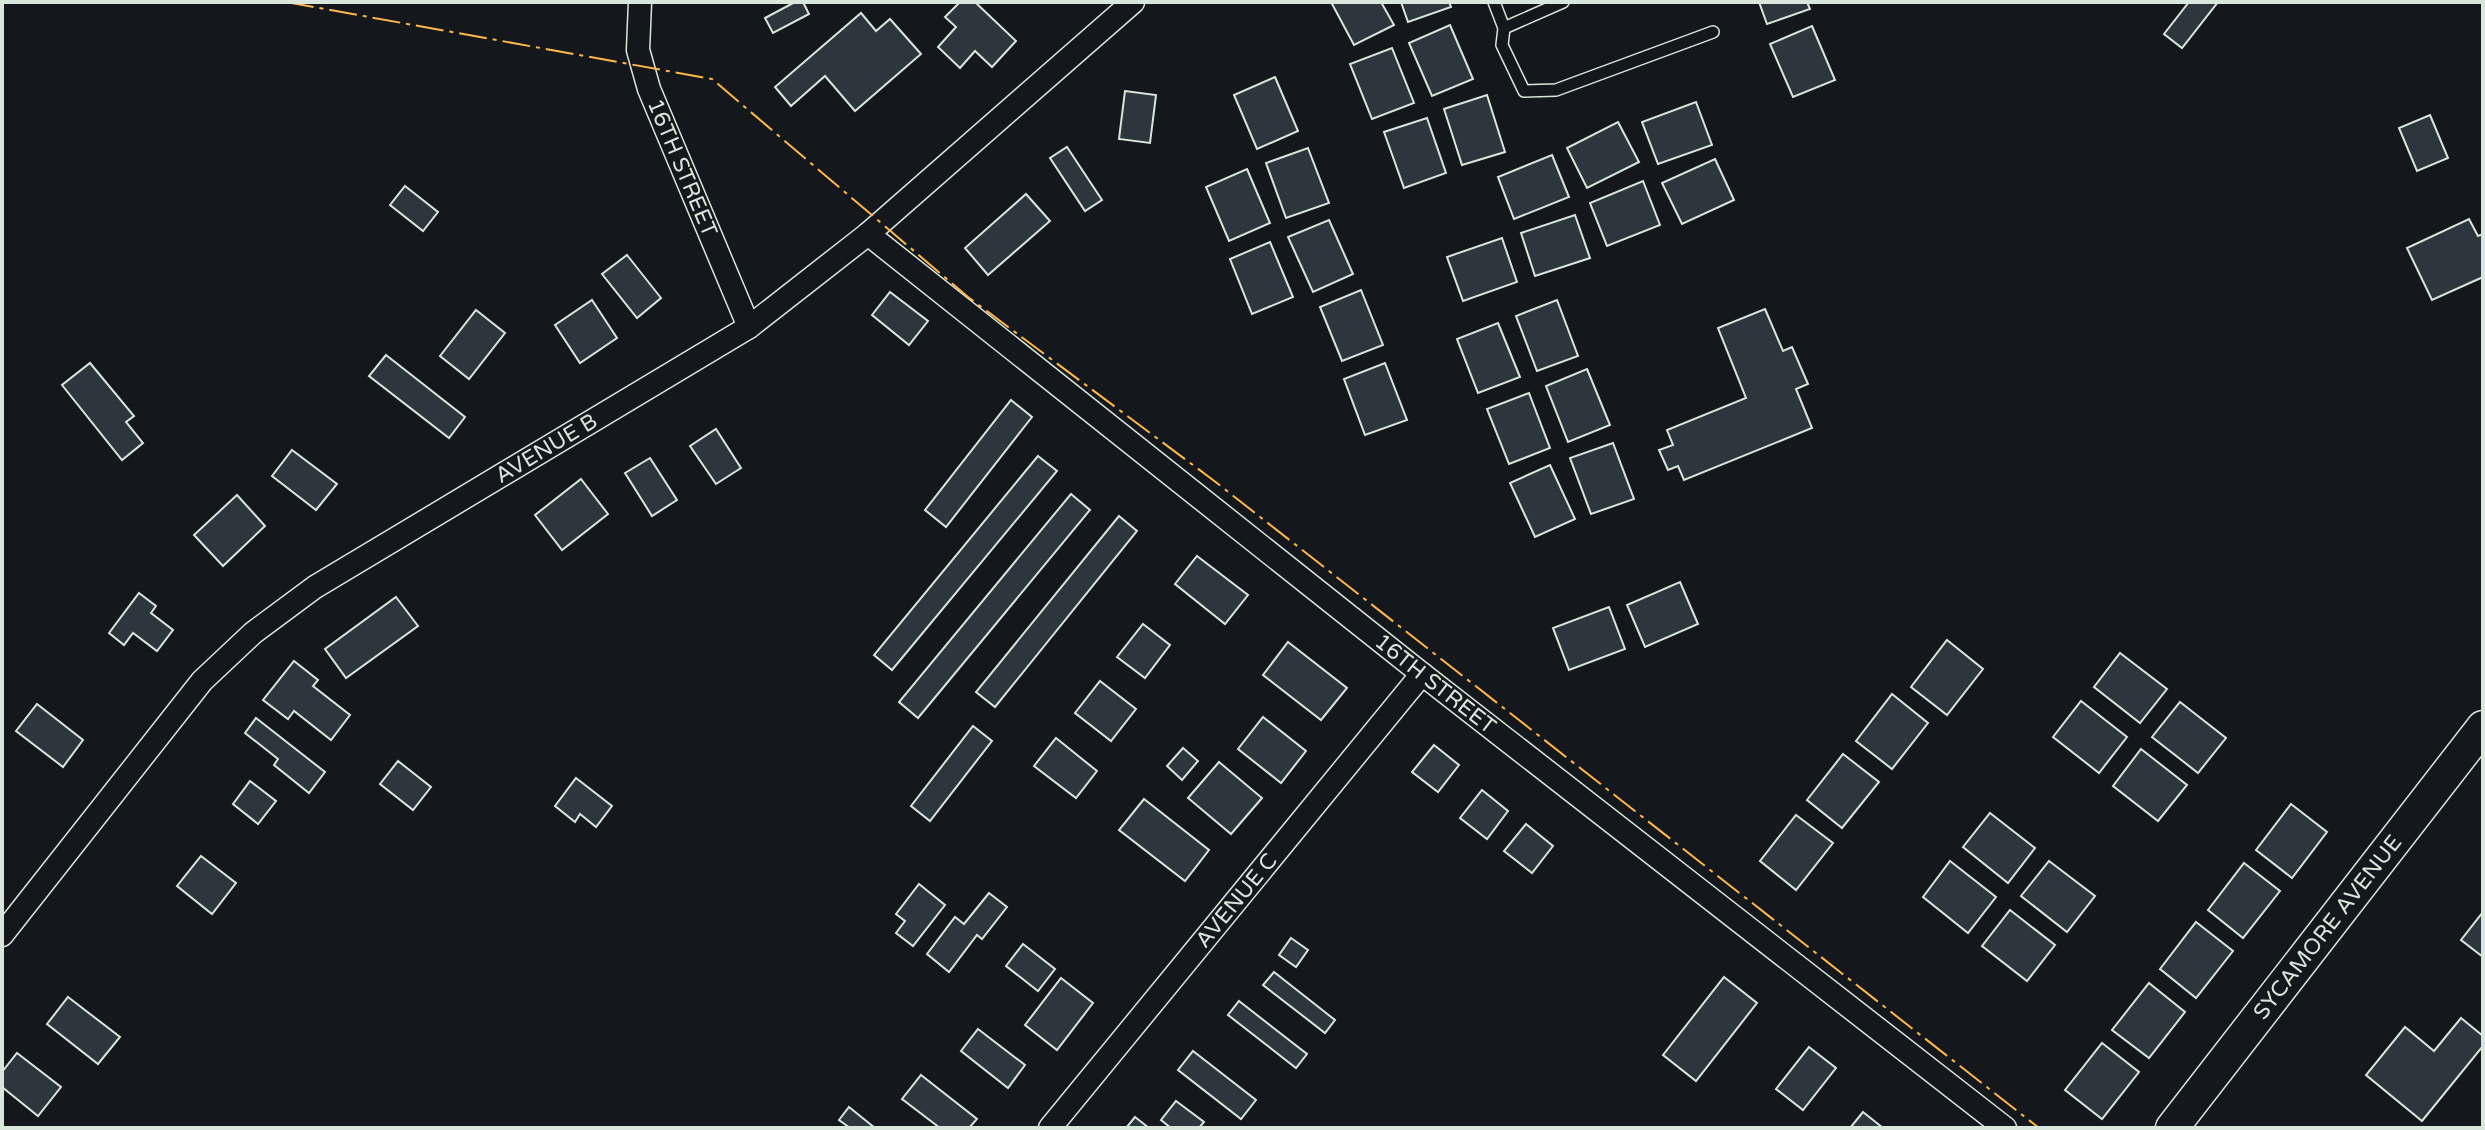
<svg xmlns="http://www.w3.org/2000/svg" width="2485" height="1130" font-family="'Varela Round',sans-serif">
<rect width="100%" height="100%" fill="#14181c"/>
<!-- building -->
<g fill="#2c363c" stroke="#d8e6dc" stroke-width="2">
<polygon points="795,2 803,2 809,14 773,33 765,18"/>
<polygon points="960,2 975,2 1016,41 992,67 975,51 960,68 938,47 956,27 945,17"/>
<polygon points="1331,2 1381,2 1394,25 1354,45"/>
<polygon points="1401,2 1449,2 1451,7 1408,22"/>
<polygon points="1759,2 1807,2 1810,9 1767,24"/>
<polygon points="2189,2 2218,2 2182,48 2164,34"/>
<polygon points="861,13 876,31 890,19 921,54 855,111 825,76 791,106 775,87"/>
<polygon points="1450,25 1473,79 1432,96 1409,43"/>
<polygon points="1812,26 1835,80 1793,97 1770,44"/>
<polygon points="1392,48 1414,103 1372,119 1350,64"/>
<polygon points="1275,77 1298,131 1257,149 1234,95"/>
<polygon points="1125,91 1156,95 1150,143 1119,139"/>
<polygon points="1487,95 1505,152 1462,165 1444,109"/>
<polygon points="1696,102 1712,145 1658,164 1642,122"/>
<polygon points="2430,115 2448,158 2417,171 2399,128"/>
<polygon points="1427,118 1446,173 1404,188 1384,132"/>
<polygon points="1618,122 1639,162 1587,188 1567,148"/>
<polygon points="1067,147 1102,200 1085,211 1050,158"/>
<polygon points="1308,148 1329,203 1286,218 1266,163"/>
<polygon points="1552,155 1569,197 1514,219 1498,177"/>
<polygon points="1715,159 1734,200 1682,224 1662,183"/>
<polygon points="1247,169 1270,223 1229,241 1206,187"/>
<polygon points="1643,181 1660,225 1607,246 1590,203"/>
<polygon points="405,186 438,212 423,231 390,205"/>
<polygon points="1026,194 1050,221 988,275 965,248"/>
<polygon points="1575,215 1590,258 1535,276 1521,233"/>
<polygon points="2469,219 2478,236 2483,234 2483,277 2432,300 2407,248"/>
<polygon points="1329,220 1353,274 1313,292 1288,237"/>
<polygon points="1502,238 1517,282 1463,301 1447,257"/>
<polygon points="1270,242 1293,297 1252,314 1230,259"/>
<polygon points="627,255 661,298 637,318 602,274"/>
<polygon points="1361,290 1383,345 1342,361 1320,307"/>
<polygon points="890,292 928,321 909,345 872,315"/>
<polygon points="592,300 617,338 580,363 555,325"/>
<polygon points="1557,300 1578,356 1537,371 1516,316"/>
<polygon points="1765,309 1783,351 1792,347 1808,384 1796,389 1812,428 1684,480 1678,466 1668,470 1659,450 1673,445 1667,430 1746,398 1718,328"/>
<polygon points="476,310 505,333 469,379 440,356"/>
<polygon points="1498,323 1520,377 1478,393 1457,339"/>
<polygon points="386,355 465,417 449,438 369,376"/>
<polygon points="90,363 134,416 126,422 143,443 122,460 62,385"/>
<polygon points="1385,363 1407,420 1365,435 1344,379"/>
<polygon points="1587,369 1610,425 1568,442 1546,386"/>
<polygon points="1529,393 1550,448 1509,464 1487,409"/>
<polygon points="1011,400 1032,417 946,527 925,510"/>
<polygon points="716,429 741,468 716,484 690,446"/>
<polygon points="1613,443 1634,499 1591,514 1570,458"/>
<polygon points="292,450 337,484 316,510 272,476"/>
<polygon points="1038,456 1057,471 892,670 874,655"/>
<polygon points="650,458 677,500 652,516 625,473"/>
<polygon points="1550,465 1575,519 1535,537 1510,483"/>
<polygon points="581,479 608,514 562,550 535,515"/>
<polygon points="1071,494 1090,510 918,718 899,702"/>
<polygon points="237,495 265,526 223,566 194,535"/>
<polygon points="1119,516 1137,531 995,707 976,692"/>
<polygon points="1197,556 1248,595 1225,624 1175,584"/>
<polygon points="1680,582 1698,624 1645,647 1627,605"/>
<polygon points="139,593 156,606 151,613 173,630 157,651 133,633 124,645 109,633"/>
<polygon points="396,597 418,626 346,678 325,649"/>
<polygon points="1609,607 1625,649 1569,670 1553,628"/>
<polygon points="1143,624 1170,645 1145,678 1117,657"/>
<polygon points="1947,640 1983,669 1947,715 1911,687"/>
<polygon points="1288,642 1347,688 1321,720 1263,675"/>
<polygon points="2120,653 2167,689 2140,723 2094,687"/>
<polygon points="294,661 318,680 313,686 350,715 331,740 294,711 288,719 263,700"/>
<polygon points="1100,681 1136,709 1111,741 1075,713"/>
<polygon points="1892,694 1928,723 1892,769 1856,741"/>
<polygon points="2081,701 2127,737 2099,773 2053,737"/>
<polygon points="2180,702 2226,738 2198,773 2152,737"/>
<polygon points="37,704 83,740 63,767 16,731"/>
<polygon points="1263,717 1306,751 1281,783 1238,749"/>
<polygon points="256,718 325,772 309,793 274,765 278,759 245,733"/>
<polygon points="973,726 992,741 930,821 911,806"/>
<polygon points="1056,738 1097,771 1076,798 1034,766"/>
<polygon points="1434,745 1459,765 1438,792 1412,772"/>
<polygon points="1183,748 1198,761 1182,780 1167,766"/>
<polygon points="2141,749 2187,785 2158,821 2113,786"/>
<polygon points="1843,754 1879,782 1842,828 1807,800"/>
<polygon points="398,761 431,787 413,810 380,784"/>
<polygon points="1219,762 1262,798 1231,834 1188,798"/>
<polygon points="576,778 612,806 596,827 580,814 575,822 555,806"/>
<polygon points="250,781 276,801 258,824 233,804"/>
<polygon points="1482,790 1508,811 1487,839 1460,818"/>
<polygon points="1144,799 1209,850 1185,881 1119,830"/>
<polygon points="2291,804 2327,832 2292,878 2256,850"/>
<polygon points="1990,813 2035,848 2008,883 1963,847"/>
<polygon points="1796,815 1833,843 1796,890 1760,861"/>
<polygon points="1526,824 1553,846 1532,873 1504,851"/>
<polygon points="201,856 236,883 212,914 177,886"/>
<polygon points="1950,861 1996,897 1968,933 1923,897"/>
<polygon points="2049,861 2095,896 2067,932 2021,896"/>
<polygon points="2244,863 2280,891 2243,938 2208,910"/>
<polygon points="919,884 945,905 913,946 896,933 905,921 896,914"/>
<polygon points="989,893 1007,907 982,939 977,935 949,972 927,954 955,917 964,924"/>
<polygon points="2010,910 2055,945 2027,981 1982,946"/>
<polygon points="2483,912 2483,957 2461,940"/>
<polygon points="2196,922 2233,951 2196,998 2160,969"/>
<polygon points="1291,938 1308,950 1296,967 1279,955"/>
<polygon points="1023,944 1055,969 1038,991 1006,966"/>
<polygon points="1274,972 1335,1020 1325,1033 1263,985"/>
<polygon points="1724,977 1757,1003 1696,1081 1663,1055"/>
<polygon points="1061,978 1093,1003 1057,1050 1025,1025"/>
<polygon points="2149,983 2185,1012 2149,1058 2112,1030"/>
<polygon points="68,997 120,1037 98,1064 47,1024"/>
<polygon points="1239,1001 1307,1054 1296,1068 1228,1015"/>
<polygon points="2461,1018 2483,1036 2483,1046 2422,1121 2366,1075 2405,1027 2434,1051"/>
<polygon points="978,1029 1025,1065 1008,1088 961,1051"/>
<polygon points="2102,1043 2139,1072 2102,1119 2065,1090"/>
<polygon points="1809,1047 1836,1068 1803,1110 1776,1089"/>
<polygon points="1193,1051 1256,1100 1241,1119 1178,1070"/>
<polygon points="17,1053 61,1087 38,1116 2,1087 2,1072"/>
<polygon points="921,1075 977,1119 969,1128 940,1128 902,1099"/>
<polygon points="1176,1101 1204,1122 1199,1128 1171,1128 1161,1120"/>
<polygon points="849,1107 875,1128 850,1128 839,1120"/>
<polygon points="1863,1112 1883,1128 1850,1128"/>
<polygon points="1135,1117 1149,1128 1126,1128"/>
</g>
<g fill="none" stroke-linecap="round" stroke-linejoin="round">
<!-- lane casing -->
<g stroke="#d8e6dc" stroke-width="14">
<g id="lane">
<polyline points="1494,2 1504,28 1502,45 1524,91 1556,90 1713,32"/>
<polyline points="1504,28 1563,2"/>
</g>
</g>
<!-- street casing -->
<g stroke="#d8e6dc" stroke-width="25">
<g id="street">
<path id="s1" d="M640,2l-2,48 11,39 100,238"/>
<path id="s2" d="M868,234l554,440 583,454"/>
<path id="s3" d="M2,935l200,-254 51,-48 62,-46 434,-260 119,-93 265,-232"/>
<path id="s4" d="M1050,1128l372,-454"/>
</g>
</g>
<!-- secondary casing -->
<g stroke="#d8e6dc" stroke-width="35">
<g id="secondary">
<path id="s5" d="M2172,1128l311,-401"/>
</g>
</g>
<!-- lane -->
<use href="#lane" stroke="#14181c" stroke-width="11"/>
<!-- street -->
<use href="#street" stroke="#14181c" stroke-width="22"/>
<!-- secondary -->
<use href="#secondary" stroke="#14181c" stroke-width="32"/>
<!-- power -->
<polyline stroke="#ffb74d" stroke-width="2" stroke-dasharray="28 6 4 6" stroke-linecap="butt" points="286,2 712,79 968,297 1213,480 2039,1128"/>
</g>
<g text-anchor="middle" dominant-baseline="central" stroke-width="6" stroke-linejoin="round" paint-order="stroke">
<!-- street labels -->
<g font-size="22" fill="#d8e6dc" stroke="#14181c">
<text stroke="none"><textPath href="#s1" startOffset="174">16TH STREET</textPath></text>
<text stroke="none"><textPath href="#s3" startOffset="740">AVENUE B</textPath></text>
<text stroke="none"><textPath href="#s2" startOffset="724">16TH STREET</textPath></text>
<text stroke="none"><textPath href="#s4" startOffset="294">AVENUE C</textPath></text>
<text stroke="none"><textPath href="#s5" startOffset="254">SYCAMORE AVENUE</textPath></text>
</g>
</g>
<!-- border -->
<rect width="2485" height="1130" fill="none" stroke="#d8e6dc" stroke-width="8"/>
</svg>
